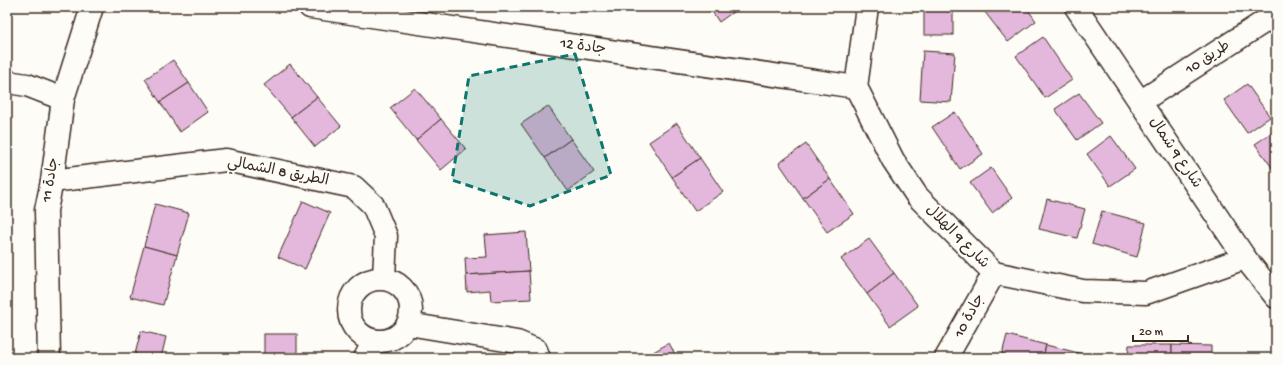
<svg xmlns="http://www.w3.org/2000/svg" width="1283" height="365" font-family="'Gochi Hand','Playpen Sans Arabic',sans-serif">
<rect width="100%" height="100%" fill="#fdfcf7"/>
<filter id="ink" filterUnits="userSpaceOnUse"><feTurbulence type="fractalNoise" baseFrequency=".025" numOctaves="2"/><feDisplacementMap in="SourceGraphic" scale="8" xChannelSelector="R" yChannelSelector="G"/><feConvolveMatrix kernelMatrix="1 2 1 2 8 2 1 2 1" color-interpolation-filters="sRGB"/></filter>
<g filter="url(#ink)">
<!-- building -->
<g fill="#e4b8dc" stroke="#3b2a1e">
<polygon points="709,7 740,7 719,22"/>
<rect x="924" y="7" width="29" height="28"/>
<polygon points="981,7 1026,7 1036,21 1008,42"/>
<polygon points="1043,37 1072,80 1045,98 1016,56"/>
<polygon points="923,51 955,53 951,102 920,100"/>
<polygon points="173,60 189,83 160,102 145,79"/>
<polygon points="290,64 317,97 291,117 264,85"/>
<polygon points="189,83 208,112 180,132 160,102"/>
<polygon points="1247,84 1270,117 1247,133 1224,100"/>
<polygon points="415,88 441,119 416,140 390,108"/>
<polygon points="1079,93 1101,123 1077,140 1055,109"/>
<polygon points="317,97 341,126 315,147 291,117"/>
<polygon points="548,106 571,139 545,158 521,124"/>
<polygon points="955,112 983,154 960,169 932,127"/>
<polygon points="441,119 466,149 441,170 416,140"/>
<polygon points="677,123 700,158 672,177 649,142"/>
<polygon points="1276,130 1276,173 1255,144"/>
<polygon points="1111,136 1135,169 1110,186 1087,154"/>
<polygon points="571,139 594,172 568,191 545,158"/>
<polygon points="806,144 830,179 803,198 779,163"/>
<polygon points="700,158 723,192 695,211 672,177"/>
<polygon points="991,168 1012,198 992,213 970,183"/>
<polygon points="830,179 854,214 827,232 803,198"/>
<polygon points="1047,199 1085,209 1077,238 1039,229"/>
<polygon points="303,201 330,213 305,269 278,257"/>
<polygon points="155,204 189,213 177,255 144,246"/>
<polygon points="1102,211 1146,223 1137,257 1092,244"/>
<polygon points="526,232 529,271 466,275 465,258 487,257 485,235"/>
<polygon points="869,239 894,273 867,294 841,259"/>
<polygon points="144,246 177,255 163,305 130,297"/>
<polygon points="529,271 531,299 491,301 490,290 467,292 466,275"/>
<polygon points="894,273 918,306 890,326 867,294"/>
<polygon points="141,331 166,337 161,358 134,358"/>
<rect x="264" y="334" width="33" height="24"/>
<polygon points="1007,335 1046,345 1043,358 1001,358"/>
<polygon points="669,343 677,358 643,358"/>
<polygon points="1046,345 1087,355 1086,358 1043,358"/>
<polygon points="1129,345 1172,345 1172,358 1128,358"/>
<polygon points="1172,345 1211,346 1211,358 1172,358"/>
</g>
<g fill="none" stroke-linecap="round" stroke-linejoin="round">
<!-- street casing -->
<g stroke="#3b2a1e" stroke-width="25">
<g id="street">
<polyline points="310,7 856,87"/>
<polyline points="867,7 856,87 893,160 917,196 994,273 1083,291 1146,293 1245,258"/>
<polyline points="1076,7 1245,258 1276,297"/>
<polyline points="7,82 27,85 63,99"/>
<polyline points="1140,102 1276,14"/>
<polyline points="52,181 226,160 354,187 373,205 386,236 384,278"/>
<circle cx="380" cy="310" r="31"/>
<polyline points="408,324 517,342 536,350 539,358"/>
<polyline points="49,358 46,210 52,181 63,99 92,7"/>
<polyline points="365,358 374,341"/>
<polyline points="946,358 994,273"/>
</g>
</g>
<!-- street -->
<use href="#street" stroke="#fdfcf7" stroke-width="22"/>
</g>
</g>
<!-- marked area -->
<path fill="#0f766e" fill-opacity="0.2" stroke="#0f766e" stroke-width="3" stroke-dasharray="8 5" stroke-linejoin="round" d="M575,54l36,121 -81,31 -78,-26 17,-104z"/>
<g text-anchor="middle" dominant-baseline="central" stroke-width="4" stroke-linejoin="round" paint-order="stroke">
<!-- street labels -->
<g font-size="15" fill="#3b2a1e" stroke="#fdfcf7">
<text transform="translate(583 47) rotate(8)">جادة 12</text>
<text transform="translate(1208 58) rotate(-33)">طريق 10</text>
<text transform="translate(1175 153) rotate(56)">شارع 9 شمال</text>
<text transform="translate(278 172) rotate(11)">الطريق 8 الشمالي</text>
<text transform="translate(51 180) rotate(-80)">جادة 11</text>
<text transform="translate(957 237) rotate(45)">شارع 9 الهلال</text>
<text transform="translate(970 316) rotate(-61)">جادة 10</text>
</g>
</g>
<!-- margin -->
<rect width="1283" height="365" fill="none" stroke="#fdfcf7" stroke-width="24"/>
<rect x="12" y="12" width="1259" height="341" fill="none" stroke="#3b2a1e" stroke-width="1.5" filter="url(#ink)"/>
<!-- scale -->
<path d="M1133 335v6h55v-6" fill="none" stroke="#3b2a1e" stroke-width="2"/>
<text x="1139" y="335" font-size="12" fill="#3b2a1e" stroke="#fdfcf7" stroke-width="3" paint-order="stroke">20 m</text>
</svg>
